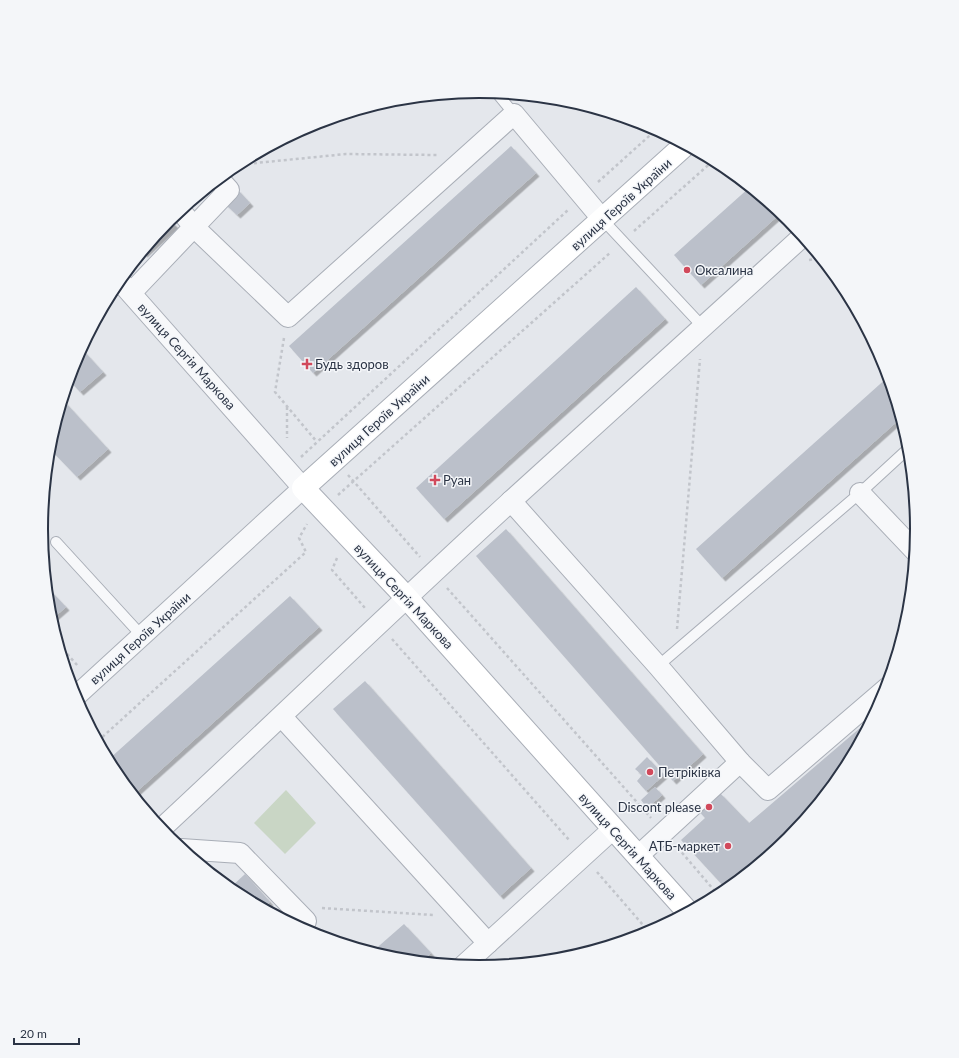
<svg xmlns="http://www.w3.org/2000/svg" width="959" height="1058" font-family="Lato,sans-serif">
<defs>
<filter id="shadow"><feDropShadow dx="3.5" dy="3.5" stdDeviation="0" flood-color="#0004"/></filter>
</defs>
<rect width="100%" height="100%" fill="#e4e7ec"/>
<!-- green -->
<polygon fill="#c9d6c5" points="286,790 316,823 285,854 254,823"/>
<!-- building -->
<g fill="#bbc0ca" filter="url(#shadow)">
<polygon points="511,146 536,173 313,373 289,346"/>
<polygon points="750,187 782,212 701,285 674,255"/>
<polygon points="237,189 250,203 237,215 223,202"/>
<polygon points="169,219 175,225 144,254 142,252"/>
<polygon points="636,287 665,319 444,519 416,488"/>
<polygon points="81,348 103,372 80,392 69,380 74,361"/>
<polygon points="889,376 902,417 722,578 696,549"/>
<polygon points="63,400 108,449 77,477 49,448"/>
<polygon points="506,529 703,754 673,781 476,556"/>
<polygon points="47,587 66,607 51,620 49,614"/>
<polygon points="290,596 319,627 133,795 115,772 108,760"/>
<polygon points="365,681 531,868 500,896 333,709"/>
<polygon points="874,716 844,773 789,839 727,890 681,840 705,818 698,810 720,793 749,823"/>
<polygon points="647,757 664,775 646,791 637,781 642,775 635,769"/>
<polygon points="655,787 662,795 647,808 641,800"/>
<polygon points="245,874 270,902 263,908 230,888"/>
<polygon points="404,924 431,953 422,962 394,959 372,952"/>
</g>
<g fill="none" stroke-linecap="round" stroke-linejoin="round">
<!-- lane casing -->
<g stroke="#a9aeb7" stroke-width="12">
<g id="lane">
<polyline points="496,92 514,114"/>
<polyline points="603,220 703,327"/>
<polyline points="56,542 142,636"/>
<polyline points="658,666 860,493 910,447"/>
</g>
</g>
<!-- street casing -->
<g stroke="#a9aeb7" stroke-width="22">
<g id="street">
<polyline points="180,210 195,228 288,317 514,114 603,220"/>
<polyline points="131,293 229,190 219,179"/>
<polyline points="860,493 916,552"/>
<polyline points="511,501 803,236"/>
<polyline points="75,697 303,488 119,280"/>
<polyline points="282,717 488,943"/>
<polyline points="740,762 768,790 888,687"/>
<path d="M161,829c117,-109 232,-220 350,-328l147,165 82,96 -102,94"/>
<polyline points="181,849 240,853 306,921 299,927"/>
<polyline points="463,966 613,829"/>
</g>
</g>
<!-- secondary casing -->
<g stroke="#a9aeb7" stroke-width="24">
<polyline id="secondary" points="686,144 303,488 406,597 688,912"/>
</g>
<!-- path -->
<g stroke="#c2c5cb" stroke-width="2.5" stroke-dasharray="3 3" stroke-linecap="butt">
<polyline points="236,165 346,154 437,155"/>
<polyline points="598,182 657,129"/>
<polyline points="634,231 714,160"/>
<polyline points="809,260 822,258"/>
<polyline points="284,338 275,392 317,442"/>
<polyline points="287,407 287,438"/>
<polyline points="301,457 568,210"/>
<polyline points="348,475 420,557"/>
<polyline points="338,495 611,252"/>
<polyline points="337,558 332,570 365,608"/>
<polyline points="447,588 651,818"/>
<polyline points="677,629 700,359"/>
<polyline points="392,639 570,841"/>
<polyline points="59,645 78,666"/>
<polyline points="98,741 306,552 299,538 307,524"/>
<polyline points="678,848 719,896"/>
<polyline points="597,872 650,933"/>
<polyline points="322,908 433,915"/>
</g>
<!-- lane -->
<use href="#lane" stroke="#f7f8fa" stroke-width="10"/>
<!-- street -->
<use href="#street" stroke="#f7f8fa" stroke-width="20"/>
<!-- secondary -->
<use href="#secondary" stroke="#fff" stroke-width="22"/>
</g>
<!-- markers -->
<g fill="#d1495b" stroke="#f4f6f9" stroke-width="1.5">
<circle cx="687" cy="270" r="4"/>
<path d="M305 358h4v4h4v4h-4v4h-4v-4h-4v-4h4z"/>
<path d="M433 474h4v4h4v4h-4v4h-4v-4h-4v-4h4z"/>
<circle cx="650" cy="772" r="4"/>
<circle cx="709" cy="807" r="4"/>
<circle cx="728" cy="846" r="4"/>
</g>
<g text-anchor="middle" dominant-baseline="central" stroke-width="3" stroke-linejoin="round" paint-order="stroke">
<!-- street labels -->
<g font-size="13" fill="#2b3445" stroke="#f4f6f9">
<text transform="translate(621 204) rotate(-42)">вулиця Героїв України</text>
<text transform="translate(187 356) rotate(48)">вулиця Сергія Маркова</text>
<text transform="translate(379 420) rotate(-42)">вулиця Героїв України</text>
<text transform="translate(404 596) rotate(47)">вулиця Сергія Маркова</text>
<text transform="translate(140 638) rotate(-42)">вулиця Героїв України</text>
<text transform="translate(628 846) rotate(48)">вулиця Сергія Маркова</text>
</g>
<!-- poi labels -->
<g font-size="13" fill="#2b3445" stroke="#f4f6f9" text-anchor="start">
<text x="695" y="270">Оксалина</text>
<text x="315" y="364">Будь здоров</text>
<text x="443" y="480">Руан</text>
<text x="658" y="772">Петріківка</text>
<text x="701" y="807" text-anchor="end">Discont please</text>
<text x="720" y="846" text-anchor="end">АТБ-маркет</text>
</g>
</g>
<!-- crop -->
<path d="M0 0H959V1058H0ZM48 529a431 431 0 1 1 862 0a431 431 0 1 1-862 0Z" fill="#f4f6f9" fill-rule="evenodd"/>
<path fill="none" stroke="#2b3445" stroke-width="2" d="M48 529a431 431 0 1 1 862 0a431 431 0 1 1-862 0Z"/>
<!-- scale -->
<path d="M14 1038v6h65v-6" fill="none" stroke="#2b3445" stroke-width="2"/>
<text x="20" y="1038" font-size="12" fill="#2b3445" stroke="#f4f6f9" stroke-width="3" paint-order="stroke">20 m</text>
</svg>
